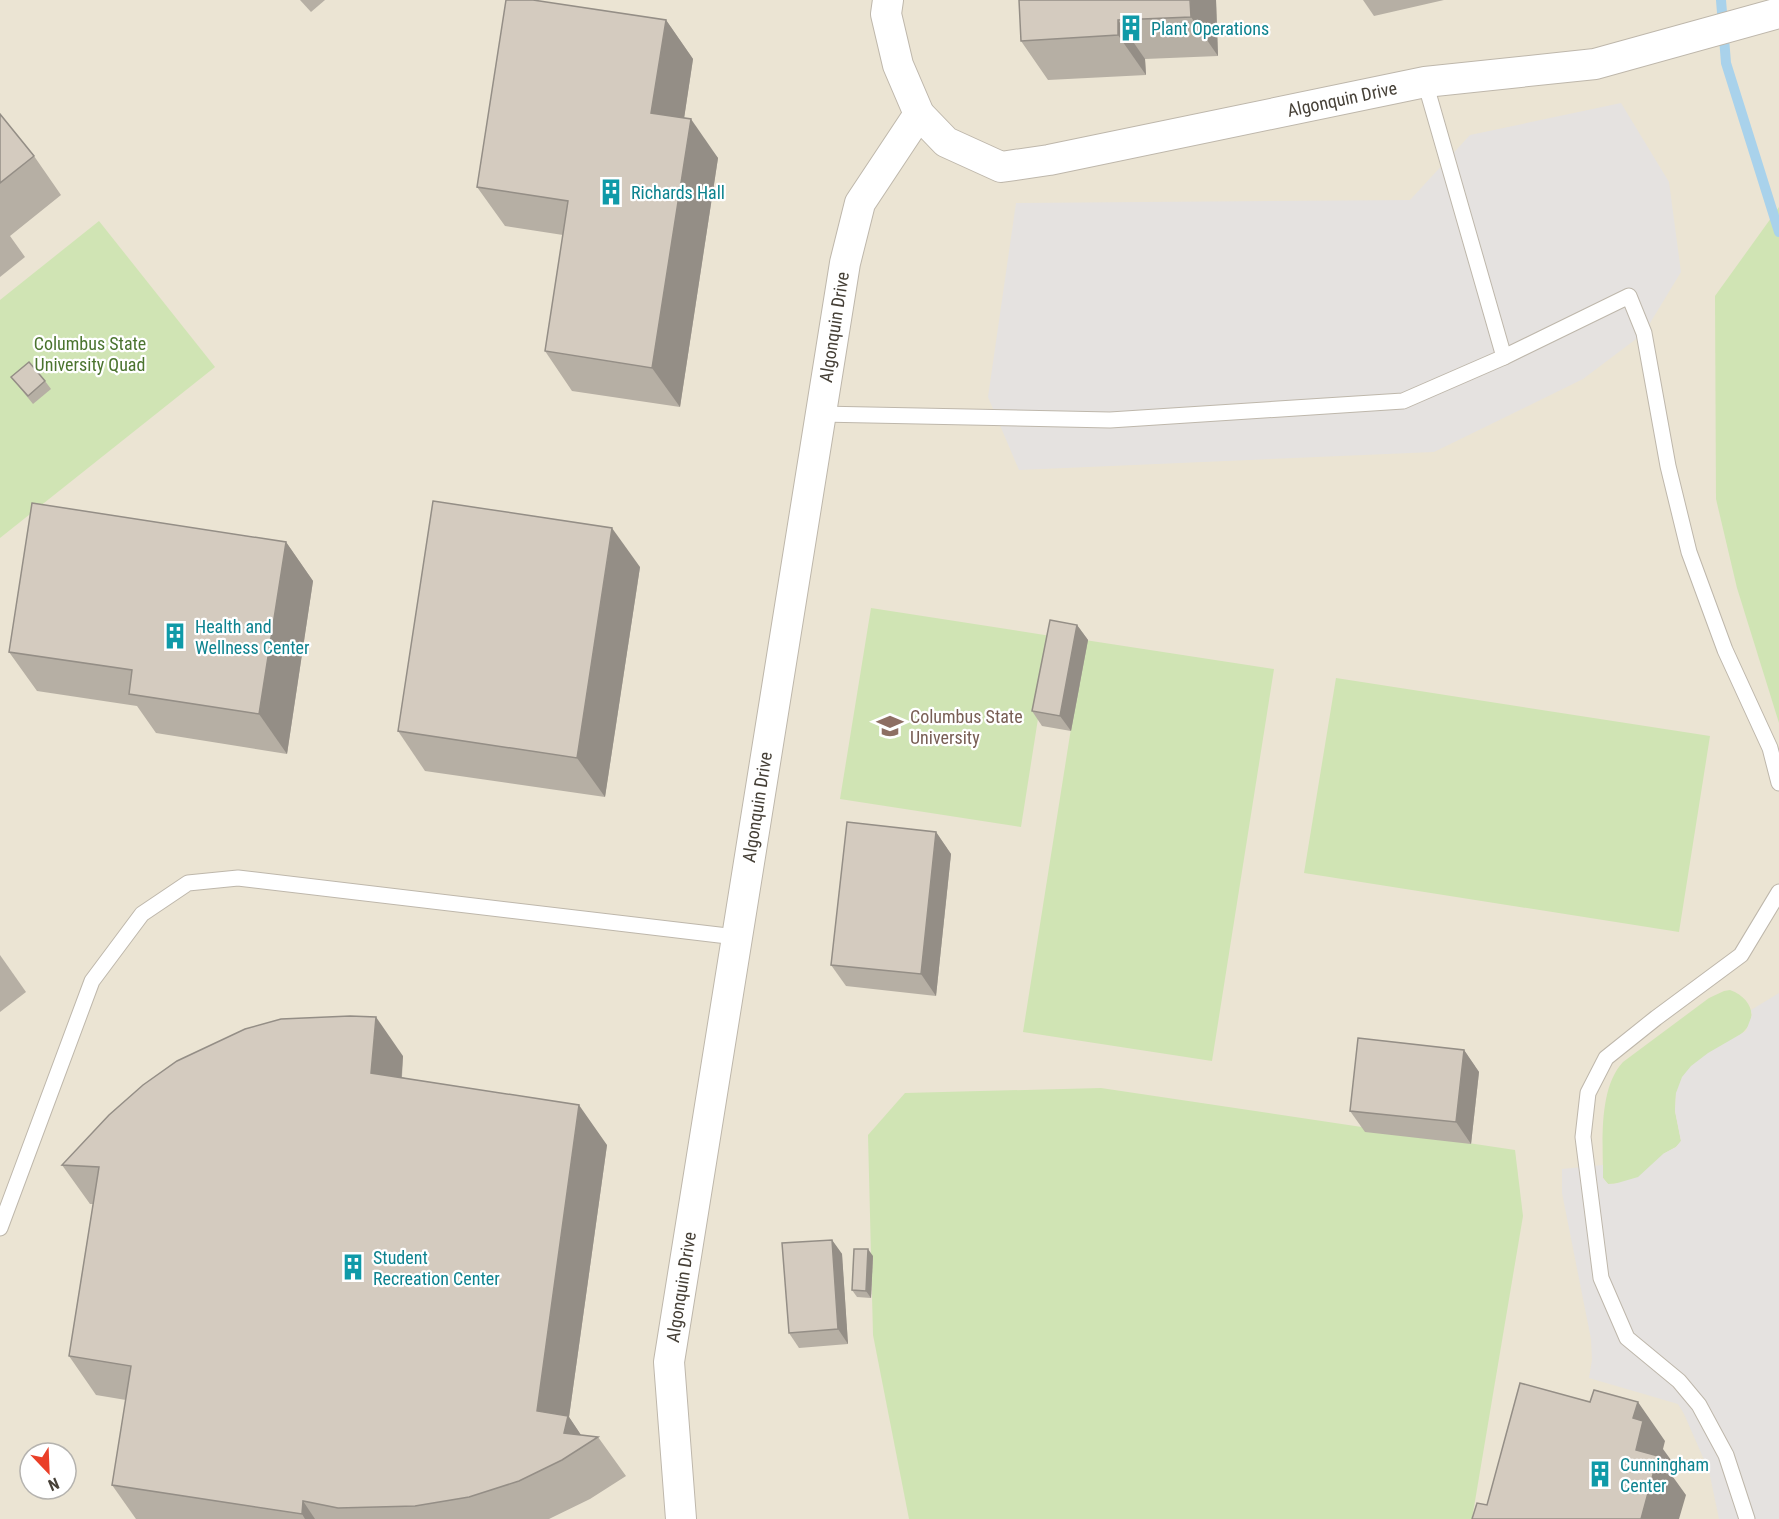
<svg xmlns="http://www.w3.org/2000/svg" width="1779" height="1519" font-family="'Roboto Condensed',sans-serif">
<rect width="100%" height="100%" fill="#f3efe8"/>
<!-- education -->
<path fill="#ebe4d3" fill-rule="evenodd" d="M0,0h1779v1519h-1779zM30,1453h36v36h-36z"/>
<!-- green -->
<g fill="#d0e4b4">
<polygon points="1779,207 1779,723 1737,588 1716,499 1715,296"/>
<polygon points="99,221 215,367 0,538 0,300"/>
<polygon points="871,608 1051,636 1021,827 840,799"/>
<polygon points="1085,640 1274,669 1212,1061 1023,1032"/>
<polygon points="1336,678 1710,736 1679,932 1304,873"/>
<path d="M1730,990c24,9 30,32 7,47l-61,56 -1,18 6,30 -5,6 -13,7 116,218 -149,-192 -8,3 -14,1 -5,-6c0,-35 -5,-89 20,-116l86,-64 15,-7z"/>
<polygon points="1101,1088 1515,1150 1523,1216 1472,1519 909,1519 873,1335 868,1135 905,1093"/>
</g>
<!-- parking -->
<g fill="#e5e2e0">
<polygon points="1621,103 1669,182 1681,272 1644,333 1583,379 1434,452 1019,470 988,397 1016,203 1410,200 1470,135"/>
<polygon points="1779,993 1779,1519 1719,1519 1709,1471 1684,1414 1678,1404 1589,1378 1592,1360 1591,1339 1562,1193 1562,1169 1603,1165 1603,1178 1608,1184 1614,1184 1638,1177 1663,1154 1676,1147 1681,1141 1675,1111 1676,1093 1682,1077 1691,1066 1708,1053 1746,1031 1752,1015 1751,1010"/>
</g>
<g fill="none" stroke-linecap="round" stroke-linejoin="round">
<!-- stream -->
<polyline stroke="#a9d2eb" stroke-width="10" points="1721,0 1726,63 1779,232"/>
<!-- lane casing -->
<g stroke="#beb7ab" stroke-width="17">
<g id="lane">
<polyline points="1425,82 1504,357"/>
<polyline points="820,414 1110,420 1403,401 1504,357 1629,296 1644,333 1668,466 1689,552 1725,650 1770,748 1779,783"/>
<polyline points="0,1228 92,981 142,914 188,883 238,878 736,937"/>
<polyline points="1747,1519 1726,1455 1699,1405 1679,1381 1627,1338 1601,1278 1583,1137 1588,1093 1606,1058 1656,1018 1741,955 1779,892"/>
</g>
</g>
<!-- street casing -->
<g stroke="#beb7ab" stroke-width="32">
<g id="street">
<polyline points="888,0 886,14 898,65 919,114 946,142 1001,167 1049,160 1425,82 1595,64 1779,13"/>
<polyline points="681,1519 669,1362 845,263 860,203 919,114"/>
</g>
</g>
<!-- lane -->
<use href="#lane" stroke="#fff" stroke-width="15"/>
<!-- street -->
<use href="#street" stroke="#fff" stroke-width="30"/>
</g>
<!-- wall -->
<g fill="#b6afa4">
<polygon points="300,0 325,0 311,12"/>
<polygon points="1216,0 1218,56 1145,59 1146,75 1048,80 1021,41"/>
<polygon points="1363,0 1444,0 1374,16"/>
<polygon points="666,20 693,59 684,118 718,158 680,407 572,391 545,351 563,235 505,226 477,187"/>
<polygon points="0,114 34,156 61,195 10,236 25,257 0,277"/>
<polygon points="11,377 45,381 51,389 33,404"/>
<polygon points="286,542 313,581 287,754 156,733 137,706 37,691 9,652"/>
<polygon points="640,567 605,797 425,771 398,731"/>
<polygon points="1077,625 1088,640 1071,731 1042,726 1032,711"/>
<polygon points="936,832 951,854 936,996 846,986 831,965"/>
<polygon points="0,955 26,992 0,1012"/>
<polygon points="1464,1050 1479,1072 1471,1144 1365,1132 1350,1111"/>
<polygon points="403,1056 402,1077 607,1145 569,1417 581,1435 598,1437 626,1476 590,1499 549,1519 136,1519 112,1485 126,1400 96,1395 69,1356 93,1204 90,1204 62,1165"/>
<polygon points="832,1240 842,1254 848,1344 799,1348 789,1333"/>
<polygon points="873,1256 871,1298 857,1297 852,1290"/>
</g>
<!-- shaded-wall -->
<g fill="#948e86">
<polygon points="1190,0 1216,0 1218,56 1191,17"/>
<polygon points="666,20 693,59 679,152 651,113"/>
<polygon points="1118,20 1145,59 1146,75 1118,35"/>
<polygon points="691,119 718,158 680,407 652,368"/>
<polygon points="612,528 640,567 605,797 577,758"/>
<polygon points="286,542 313,581 287,754 259,714"/>
<polygon points="1077,625 1088,640 1071,731 1060,716"/>
<polygon points="936,832 951,854 936,996 921,974"/>
<polygon points="376,1017 403,1056 399,1112 371,1073"/>
<polygon points="1464,1050 1479,1072 1471,1144 1456,1122"/>
<polygon points="579,1105 607,1145 569,1417 587,1444 577,1451 537,1411"/>
<polygon points="832,1240 842,1254 848,1344 838,1329"/>
<polygon points="868,1249 873,1256 871,1298 866,1291"/>
<polygon points="1638,1402 1665,1441 1663,1449 1671,1460 1668,1470 1686,1495 1679,1519 1641,1519 1633,1418"/>
<polygon points="303,1501 315,1519 305,1519 302,1514"/>
</g>
<!-- building -->
<g fill="#d4cbbf" stroke="#948e86" stroke-width="1.5">
<polygon points="506,0 533,0 666,20 651,113 691,119 652,368 545,351 568,201 477,187"/>
<polygon points="1019,0 1190,0 1191,17 1118,20 1118,35 1021,41"/>
<polygon points="0,114 34,156 0,183"/>
<polygon points="29,362 45,381 28,396 11,377"/>
<polygon points="433,501 612,528 577,758 398,731"/>
<polygon points="32,503 286,542 259,714 129,694 132,670 9,652"/>
<polygon points="1050,620 1077,625 1060,716 1032,711"/>
<polygon points="847,822 936,832 921,974 831,965"/>
<polygon points="350,1016 376,1017 371,1073 579,1105 537,1411 568,1416 564,1433 598,1437 562,1460 519,1481 469,1497 415,1506 338,1508 303,1501 302,1514 112,1485 131,1366 69,1356 99,1167 62,1165 109,1115 143,1085 177,1061 245,1029 281,1019"/>
<polygon points="1358,1038 1464,1050 1456,1122 1350,1111"/>
<polygon points="832,1240 838,1329 789,1333 782,1243"/>
<polygon points="854,1249 868,1249 866,1291 852,1290"/>
<polygon points="1520,1383 1590,1402 1594,1390 1638,1402 1633,1418 1643,1421 1636,1450 1658,1456 1641,1519 1472,1519 1477,1503 1487,1505"/>
</g>
<!-- icons -->
<defs>
<g id="building-bare" transform="scale(2.07)"><path d="M-4-6H4V6H1V3H-1V6H-4ZM-2.5-4.3h1.7v1.8h-1.7ZM.8-4.3h1.7v1.8H.8ZM-2.5-1h1.7V.8h-1.7ZM.8-1h1.7V.8H.8Z" fill="#0f9aa8" stroke="#fff" stroke-width="2.5" paint-order="stroke"/></g>
<g id="university-bare" transform="scale(2.07)"><path d="M0-5L7-2L0 1L-7-2ZM-4 1L0 2.5L4 1V4Q0 6-4 4Z" fill="#8d6e63" stroke="#fff" stroke-width="2.5" paint-order="stroke"/></g>
</defs>
<g fill-rule="evenodd">
<use href="#building-bare" x="1131" y="28"/>
<use href="#building-bare" x="611" y="192"/>
<use href="#building-bare" x="175" y="636"/>
<use href="#university-bare" x="890" y="726"/>
<use href="#building-bare" x="353" y="1267"/>
<use href="#building-bare" x="1600" y="1474"/>
</g>
<g text-anchor="middle" dominant-baseline="central" stroke-width="4.5" stroke-linejoin="round" paint-order="stroke">
<!-- culture labels -->
<g font-size="18" fill="#0d838f" stroke="#fff" text-anchor="start">
<text x="1151" y="28">Plant Operations</text>
<text x="631" y="192">Richards Hall</text>
<text x="195" y="626">Health and<tspan x="195" dy="21">Wellness Center</tspan></text>
<text x="373" y="1257">Student<tspan x="373" dy="21">Recreation Center</tspan></text>
<text x="1620" y="1464">Cunningham<tspan x="1620" dy="21">Center</tspan></text>
</g>
<!-- street labels -->
<g font-size="18" fill="#464037" stroke="#fff">
<text transform="translate(1342 99) rotate(-12)">Algonquin Drive</text>
<text transform="translate(834 327) rotate(-81)">Algonquin Drive</text>
<text transform="translate(757 807) rotate(-81)">Algonquin Drive</text>
<text transform="translate(681 1287) rotate(-81)">Algonquin Drive</text>
</g>
<!-- park labels -->
<g font-size="18" fill="#4b742f" stroke="#fff">
<text x="90" y="343">Columbus State<tspan x="90" dy="21">University Quad</tspan></text>
</g>
<!-- education labels -->
<g font-size="18" fill="#785e54" stroke="#fff" text-anchor="start">
<text x="910" y="716">Columbus State<tspan x="910" dy="21">University</tspan></text>
</g>
</g>
<!-- north arrow -->
<g transform="translate(48 1471) rotate(157)"><circle r="28" fill="#ffffff" stroke="#b5b3af" stroke-width="1.5"/>
<path d="M0-4.5L10 22L0 15L-10 22Z" fill="#ea3f28"/>
<text y="-9" font-size="16" font-weight="bold" text-anchor="middle" fill="#464037">N</text>
</g>
</svg>
